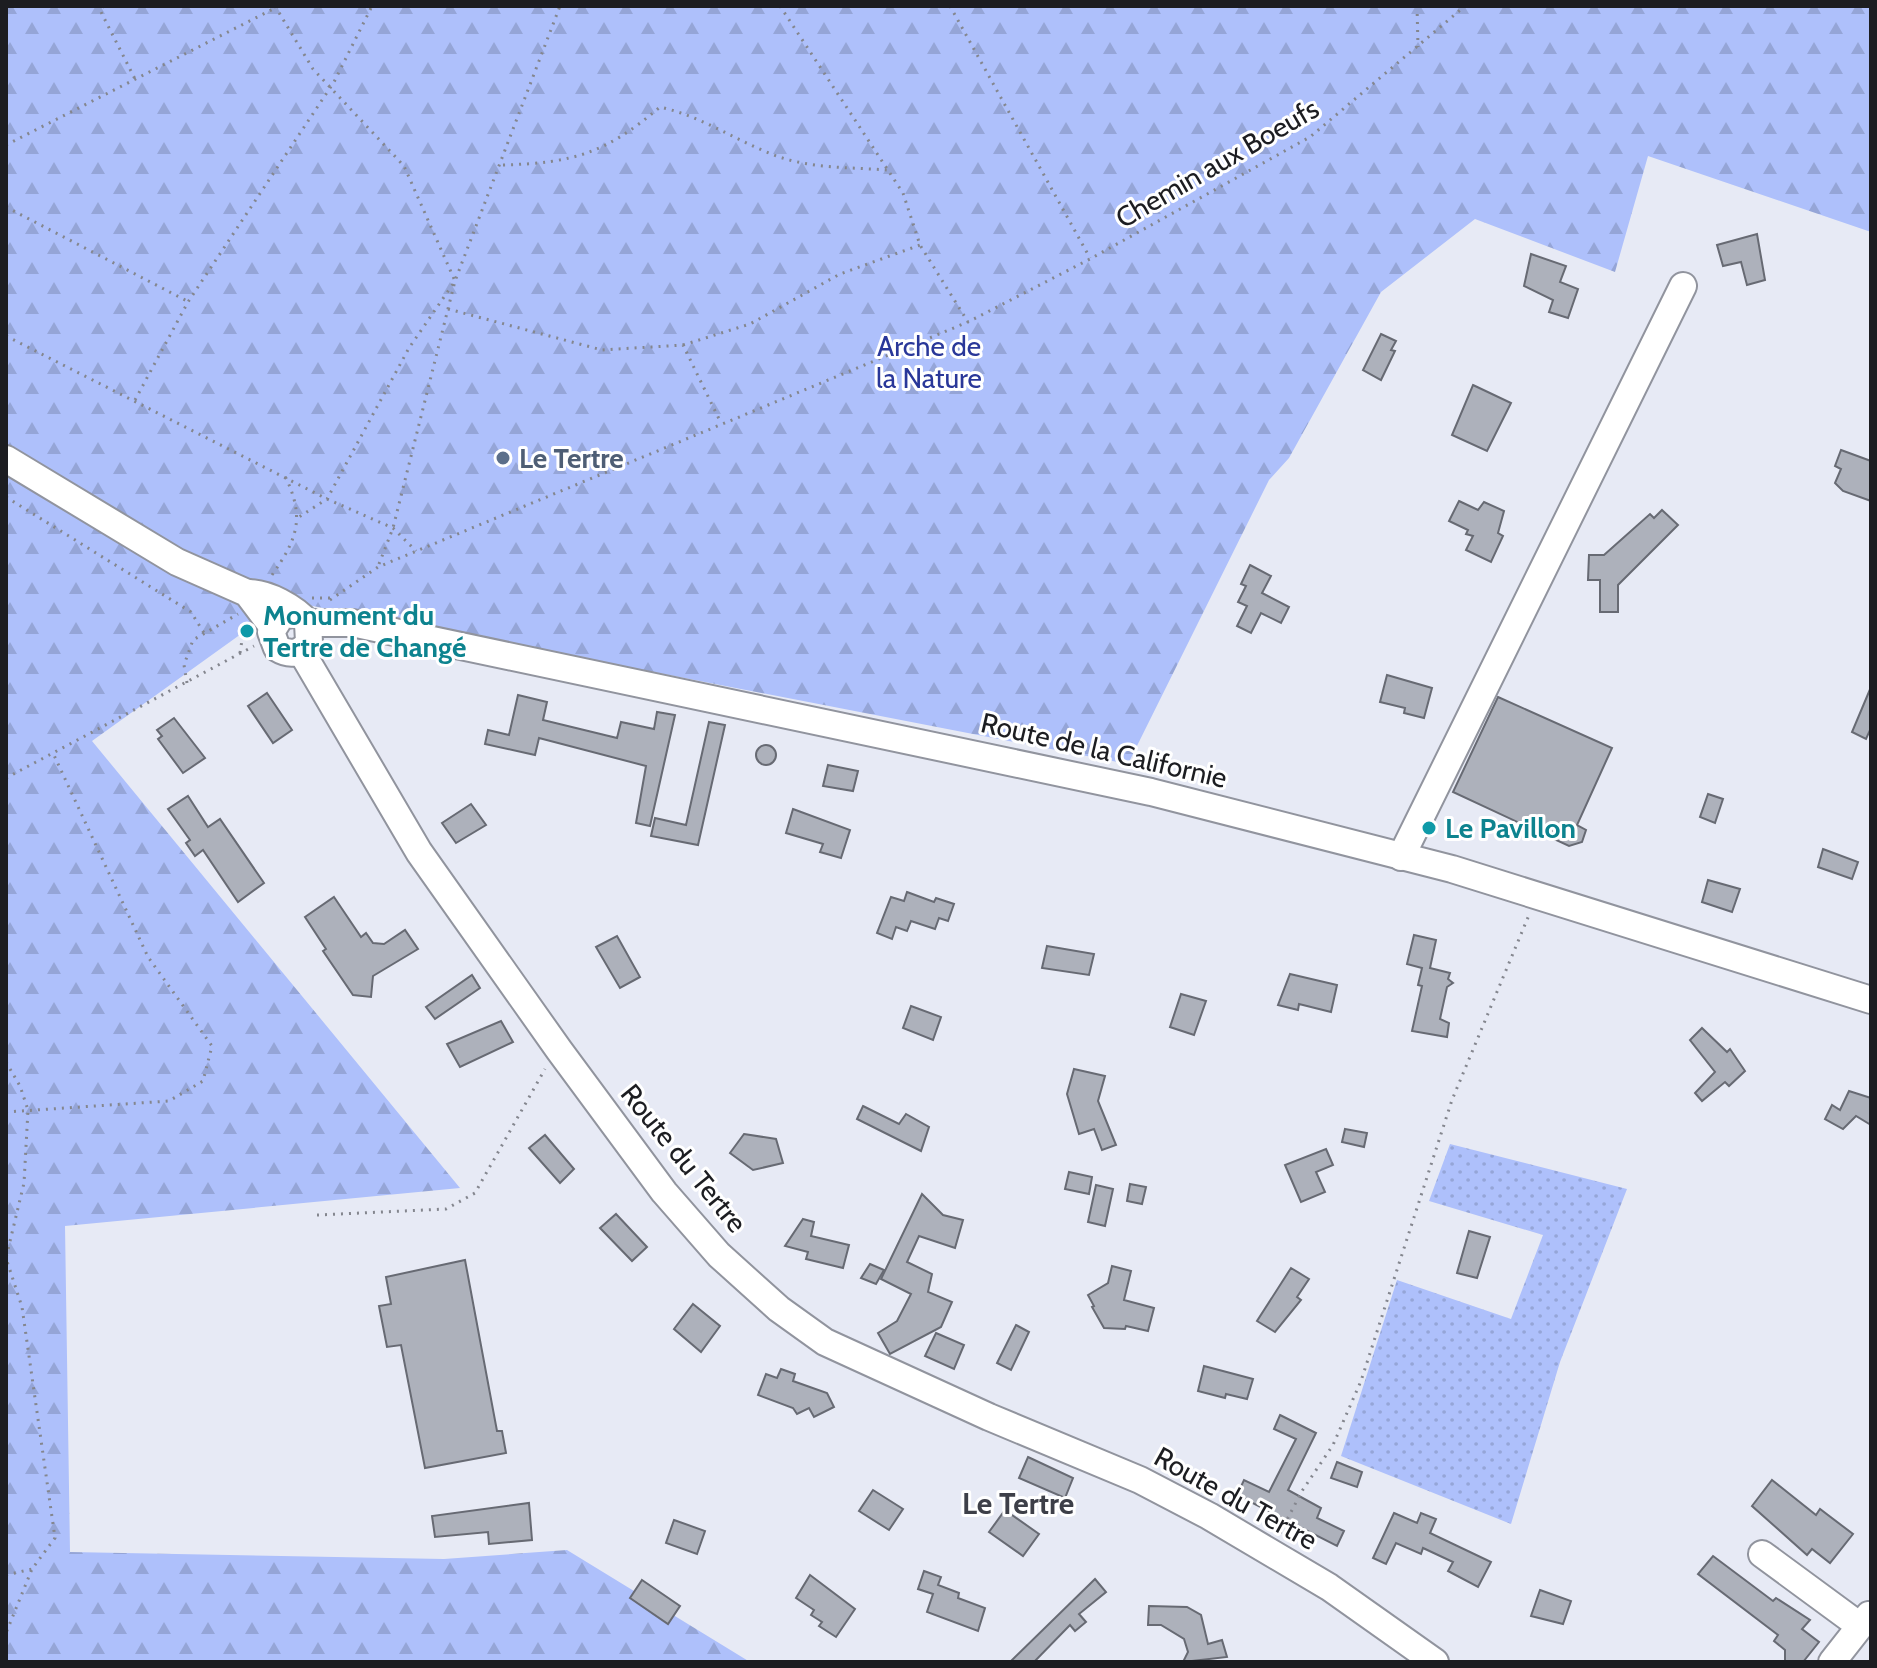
<svg xmlns="http://www.w3.org/2000/svg" width="1877" height="1668" font-family="Cabin,sans-serif">
<defs>
<pattern id="grass-dots" width="8" height="8" patternUnits="userSpaceOnUse" patternTransform="scale(2)"><rect width="8" height="8" fill="#aec0fb"/><path d="M2 2h.1M6 6h.1" fill="none" stroke="#95a5d7" stroke-width="1.8" stroke-linecap="round"/></pattern>
<pattern id="forest-firs" width="22" height="20" patternUnits="userSpaceOnUse" patternTransform="scale(2)"><rect width="22" height="20" fill="#aec0fb"/><path d="M5 1l3.5 6h-7zM16 11l3.5 6h-7z" fill="#95a5d7"/></pattern>
</defs>
<rect width="100%" height="100%" fill="#e7eaf5"/>
<!-- grass -->
<polygon fill="url(#grass-dots)" points="1450,1144 1627,1189 1560,1362 1511,1524 1341,1456 1397,1280 1511,1319 1543,1235 1429,1201"/>
<!-- forest -->
<polygon fill="url(#forest-firs)" points="6,6 1871,6 1871,232 1648,156 1615,272 1475,219 1381,292 1289,458 1269,480 1128,764 287,601 92,741 460,1188 65,1226 70,1552 444,1559 567,1550 750,1662 6,1662"/>
<!-- building -->
<g fill="#adb1bb" stroke="#676a73" stroke-width="2">
<polygon points="1757,234 1765,280 1747,285 1741,262 1723,266 1717,245"/>
<polygon points="1531,254 1566,266 1560,282 1578,289 1568,318 1549,312 1553,300 1524,286"/>
<polygon points="1381,334 1396,341 1391,350 1395,351 1381,380 1363,370"/>
<polygon points="1473,385 1511,403 1487,451 1452,435"/>
<polygon points="1841,450 1871,461 1871,501 1843,491 1835,483 1841,469 1835,466"/>
<polygon points="1459,501 1478,510 1484,502 1504,511 1498,533 1503,536 1491,562 1466,550 1473,536 1466,534 1468,530 1449,521"/>
<polygon points="1662,510 1678,525 1618,585 1618,612 1600,612 1600,580 1588,580 1589,555 1604,555 1650,514 1654,518"/>
<polygon points="1250,565 1271,576 1262,593 1289,607 1281,623 1261,613 1251,633 1237,626 1247,606 1238,602 1246,586 1241,584"/>
<polygon points="1387,675 1432,688 1424,718 1404,713 1405,708 1380,702"/>
<polygon points="1871,687 1871,728 1866,739 1852,732"/>
<polygon points="267,693 292,730 273,743 248,706"/>
<polygon points="518,695 547,702 543,720 617,738 621,722 654,729 657,712 675,715 650,826 636,823 646,766 539,738 535,755 485,744 488,730 509,735"/>
<polygon points="1498,697 1612,748 1577,825 1586,830 1582,842 1569,846 1453,792"/>
<polygon points="174,718 205,758 183,773 158,739 162,736 157,730"/>
<polygon points="709,722 725,725 698,845 651,836 655,818 686,825"/>
<circle cx="766" cy="755" r="10"/>
<polygon points="828,765 858,771 853,791 823,786"/>
<polygon points="1708,794 1723,799 1715,823 1700,817"/>
<polygon points="188,796 208,827 220,819 264,883 238,902 203,850 195,856 186,843 190,840 168,809"/>
<polygon points="471,804 486,825 456,843 442,823"/>
<polygon points="793,809 850,830 841,858 820,852 823,844 786,833"/>
<polygon points="1823,849 1858,862 1852,879 1818,867"/>
<polygon points="1708,880 1740,889 1732,912 1702,902"/>
<polygon points="907,892 934,902 936,898 954,904 948,921 939,918 935,929 911,921 907,931 896,927 892,939 877,933 891,897 904,901"/>
<polygon points="334,897 361,937 366,933 373,943 384,944 405,930 418,949 373,976 371,997 353,995 323,951 326,949 305,917"/>
<polygon points="1414,935 1436,940 1430,968 1450,973 1448,979 1453,983 1447,987 1440,1019 1449,1023 1447,1037 1412,1031 1422,986 1418,985 1422,968 1407,964"/>
<polygon points="617,936 640,977 620,988 596,947"/>
<polygon points="1047,946 1094,954 1089,975 1042,968"/>
<polygon points="1290,974 1337,985 1331,1012 1299,1004 1298,1010 1278,1005"/>
<polygon points="472,975 480,988 435,1019 426,1007"/>
<polygon points="1181,994 1206,1001 1194,1035 1170,1027"/>
<polygon points="911,1006 941,1017 933,1040 903,1028"/>
<polygon points="501,1021 513,1042 460,1067 447,1044"/>
<polygon points="1702,1028 1727,1052 1730,1049 1745,1071 1729,1086 1725,1082 1702,1101 1695,1093 1715,1072 1690,1040"/>
<polygon points="1074,1069 1105,1076 1098,1101 1116,1145 1102,1150 1094,1129 1079,1134 1067,1094"/>
<polygon points="1849,1091 1871,1098 1871,1125 1856,1116 1843,1129 1825,1119 1832,1105 1840,1110"/>
<polygon points="863,1106 899,1124 906,1114 929,1127 921,1151 857,1119"/>
<polygon points="1345,1129 1367,1133 1364,1147 1342,1142"/>
<polygon points="744,1134 776,1139 783,1163 753,1170 730,1153"/>
<polygon points="545,1135 574,1169 560,1183 529,1148"/>
<polygon points="1326,1149 1333,1165 1316,1172 1325,1192 1301,1202 1285,1165"/>
<polygon points="1069,1172 1092,1177 1089,1194 1065,1189"/>
<polygon points="1130,1184 1146,1187 1142,1204 1127,1201"/>
<polygon points="1096,1185 1113,1189 1105,1226 1088,1222"/>
<polygon points="922,1194 943,1215 963,1220 955,1248 919,1236 907,1262 932,1274 928,1292 952,1302 941,1327 890,1354 878,1333 897,1321 911,1294 881,1279"/>
<polygon points="616,1214 647,1247 632,1261 600,1228"/>
<polygon points="803,1219 814,1222 811,1236 849,1245 843,1268 806,1259 808,1252 785,1246"/>
<polygon points="1469,1231 1490,1237 1477,1278 1457,1273"/>
<polygon points="465,1260 497,1431 502,1431 506,1453 425,1468 401,1345 387,1347 379,1306 391,1304 386,1277"/>
<polygon points="870,1264 884,1270 876,1284 861,1278"/>
<polygon points="1112,1266 1131,1271 1124,1300 1154,1308 1148,1331 1126,1326 1125,1329 1104,1328 1092,1307 1094,1306 1088,1295 1108,1283"/>
<polygon points="1291,1268 1309,1279 1297,1297 1301,1300 1275,1332 1257,1321"/>
<polygon points="693,1304 720,1326 701,1352 674,1329"/>
<polygon points="1016,1325 1029,1332 1011,1370 997,1363"/>
<polygon points="936,1333 964,1345 954,1369 925,1356"/>
<polygon points="1204,1366 1253,1379 1247,1399 1226,1394 1225,1398 1198,1391"/>
<polygon points="781,1369 795,1374 793,1381 827,1393 834,1407 814,1417 809,1408 797,1414 793,1408 758,1395 766,1374 777,1378"/>
<polygon points="1280,1415 1316,1433 1288,1490 1321,1508 1317,1518 1344,1531 1337,1546 1237,1495 1244,1480 1269,1492 1296,1439 1274,1429"/>
<polygon points="1028,1457 1073,1478 1065,1498 1019,1478"/>
<polygon points="1337,1462 1362,1472 1357,1487 1331,1478"/>
<polygon points="1772,1480 1816,1515 1820,1509 1853,1534 1830,1563 1812,1549 1807,1555 1752,1506"/>
<polygon points="873,1490 903,1509 889,1530 859,1511"/>
<polygon points="529,1503 532,1540 489,1544 488,1532 435,1537 432,1516"/>
<polygon points="1005,1510 1039,1534 1023,1556 989,1532"/>
<polygon points="1394,1513 1417,1523 1421,1513 1436,1519 1430,1533 1491,1562 1478,1587 1448,1571 1453,1562 1423,1548 1421,1554 1396,1543 1386,1564 1373,1558"/>
<polygon points="674,1520 705,1531 697,1554 666,1543"/>
<polygon points="1713,1556 1773,1601 1776,1598 1810,1620 1802,1629 1819,1642 1803,1662 1785,1662 1785,1650 1774,1641 1778,1635 1698,1574"/>
<polygon points="924,1571 941,1577 938,1585 959,1593 958,1598 985,1608 978,1631 927,1612 933,1594 918,1589"/>
<polygon points="810,1575 855,1609 836,1637 819,1626 822,1622 811,1615 814,1610 796,1598"/>
<polygon points="1095,1579 1106,1592 1079,1614 1086,1622 1075,1631 1070,1625 1034,1662 1010,1662"/>
<polygon points="642,1580 680,1606 668,1624 630,1598"/>
<polygon points="1540,1590 1571,1601 1563,1624 1531,1616"/>
<polygon points="1149,1606 1187,1607 1201,1615 1208,1644 1222,1640 1227,1657 1183,1662 1188,1652 1184,1639 1161,1625 1148,1625"/>
</g>
<g fill="none" stroke-linecap="round" stroke-linejoin="round">
<!-- minor casing -->
<g stroke="#91949e" stroke-width="30">
<g id="minor">
<polyline points="6,459 177,562 247,593 272,626"/>
<path d="M247,593c20,-1 48,15 61,30l1,19c-8,12 -19,14 -32,6l-6,-16 10,-16 13,-2"/>
<polyline points="308,623 352,623 1151,792 1452,869 1871,1000"/>
<polyline points="301,651 419,852 559,1050 664,1192 719,1255 779,1309 825,1342 989,1417 1140,1480 1209,1516 1329,1587 1435,1662"/>
<polyline points="1401,857 1683,286"/>
<polyline points="1762,1554 1860,1626"/>
<polyline points="1832,1662 1869,1615"/>
</g>
</g>
<!-- path -->
<g stroke="#84868e" stroke-width="3" stroke-dasharray="2 6" stroke-linecap="butt">
<polyline points="104,6 100,10 135,79"/>
<polyline points="275,6 313,69 404,166 455,281 409,348 327,499 299,517"/>
<polyline points="780,6 903,193 920,245 968,322"/>
<polyline points="950,6 1090,258"/>
<polyline points="1417,6 1418,47"/>
<polyline points="6,145 279,6"/>
<path d="M503,165c71,-2 103,-12 157,-58 40,9 72,31 109,46 37,16 79,14 118,17"/>
<polyline points="6,207 187,301"/>
<polyline points="448,309 602,350 683,345 721,423"/>
<polyline points="6,336 327,499 393,528 416,551"/>
<polyline points="683,345 750,324 840,274 920,245"/>
<polyline points="135,400 188,302 334,82 372,6"/>
<polyline points="6,497 191,612 204,633"/>
<polyline points="379,564 393,528 455,281 560,6"/>
<path d="M272,575c26,-37 33,-58 13,-99"/>
<polyline points="312,598 333,598"/>
<polyline points="330,600 378,567 968,322 1090,259 1310,137 1465,6"/>
<polyline points="240,653 244,627"/>
<polyline points="187,683 184,665 193,640 238,614"/>
<polyline points="6,778 254,646"/>
<polyline points="6,1062 20,1086 28,1110 24,1183 6,1258 22,1307 55,1538 32,1569 6,1633"/>
<polyline points="6,1112 169,1101 203,1081 212,1046 148,957 53,753"/>
<polyline points="317,1215 446,1209 475,1193 545,1069"/>
<polyline points="1280,1533 1302,1491 1333,1445 1361,1381 1452,1100 1529,915"/>
<polyline points="6,1575 32,1569"/>
</g>
<!-- minor -->
<use href="#minor" stroke="#fff" stroke-width="26"/>
</g>
<!-- markers -->
<circle fill="#5c6f8a" stroke="#fff" stroke-width="3" cx="503" cy="458" r="8"/>
<g fill="#0f9aa8" stroke="#fff" stroke-width="3">
<circle cx="247" cy="631" r="8"/>
<circle cx="1429" cy="828" r="8"/>
</g>
<g text-anchor="middle" dominant-baseline="central" stroke-width="6" stroke-linejoin="round" paint-order="stroke">
<!-- street labels -->
<g font-size="28" fill="#1c1d21" stroke="#fff">
<text transform="translate(1217 163) rotate(-30)">Chemin aux Boeufs</text>
<text transform="translate(1104 750) rotate(13)">Route de la Californie</text>
<text transform="translate(684 1158) rotate(51)">Route du Tertre</text>
<text transform="translate(1236 1498) rotate(29)">Route du Tertre</text>
</g>
<!-- park labels -->
<g font-size="28" fill="#293799" stroke="#fff">
<text x="929" y="346">Arche de<tspan x="929" dy="32">la Nature</tspan></text>
</g>
<!-- service labels -->
<g font-size="28" font-weight="bold" fill="#4e5e75" stroke="#fff" text-anchor="start">
<text x="519" y="458">Le Tertre</text>
</g>
<!-- culture labels -->
<g font-size="28" font-weight="bold" fill="#0d838f" stroke="#fff" text-anchor="start">
<text x="263" y="615">Monument du<tspan x="263" dy="32">Tertre de Changé</tspan></text>
<text x="1445" y="828">Le Pavillon</text>
</g>
<!-- neighbourhood labels -->
<g font-size="30" font-weight="bold" fill="#3d3f48" stroke="#fff">
<text x="1018" y="1503">Le Tertre</text>
</g>
</g>
<!-- border -->
<rect width="1877" height="1668" fill="none" stroke="#1c1d21" stroke-width="16"/>
</svg>
